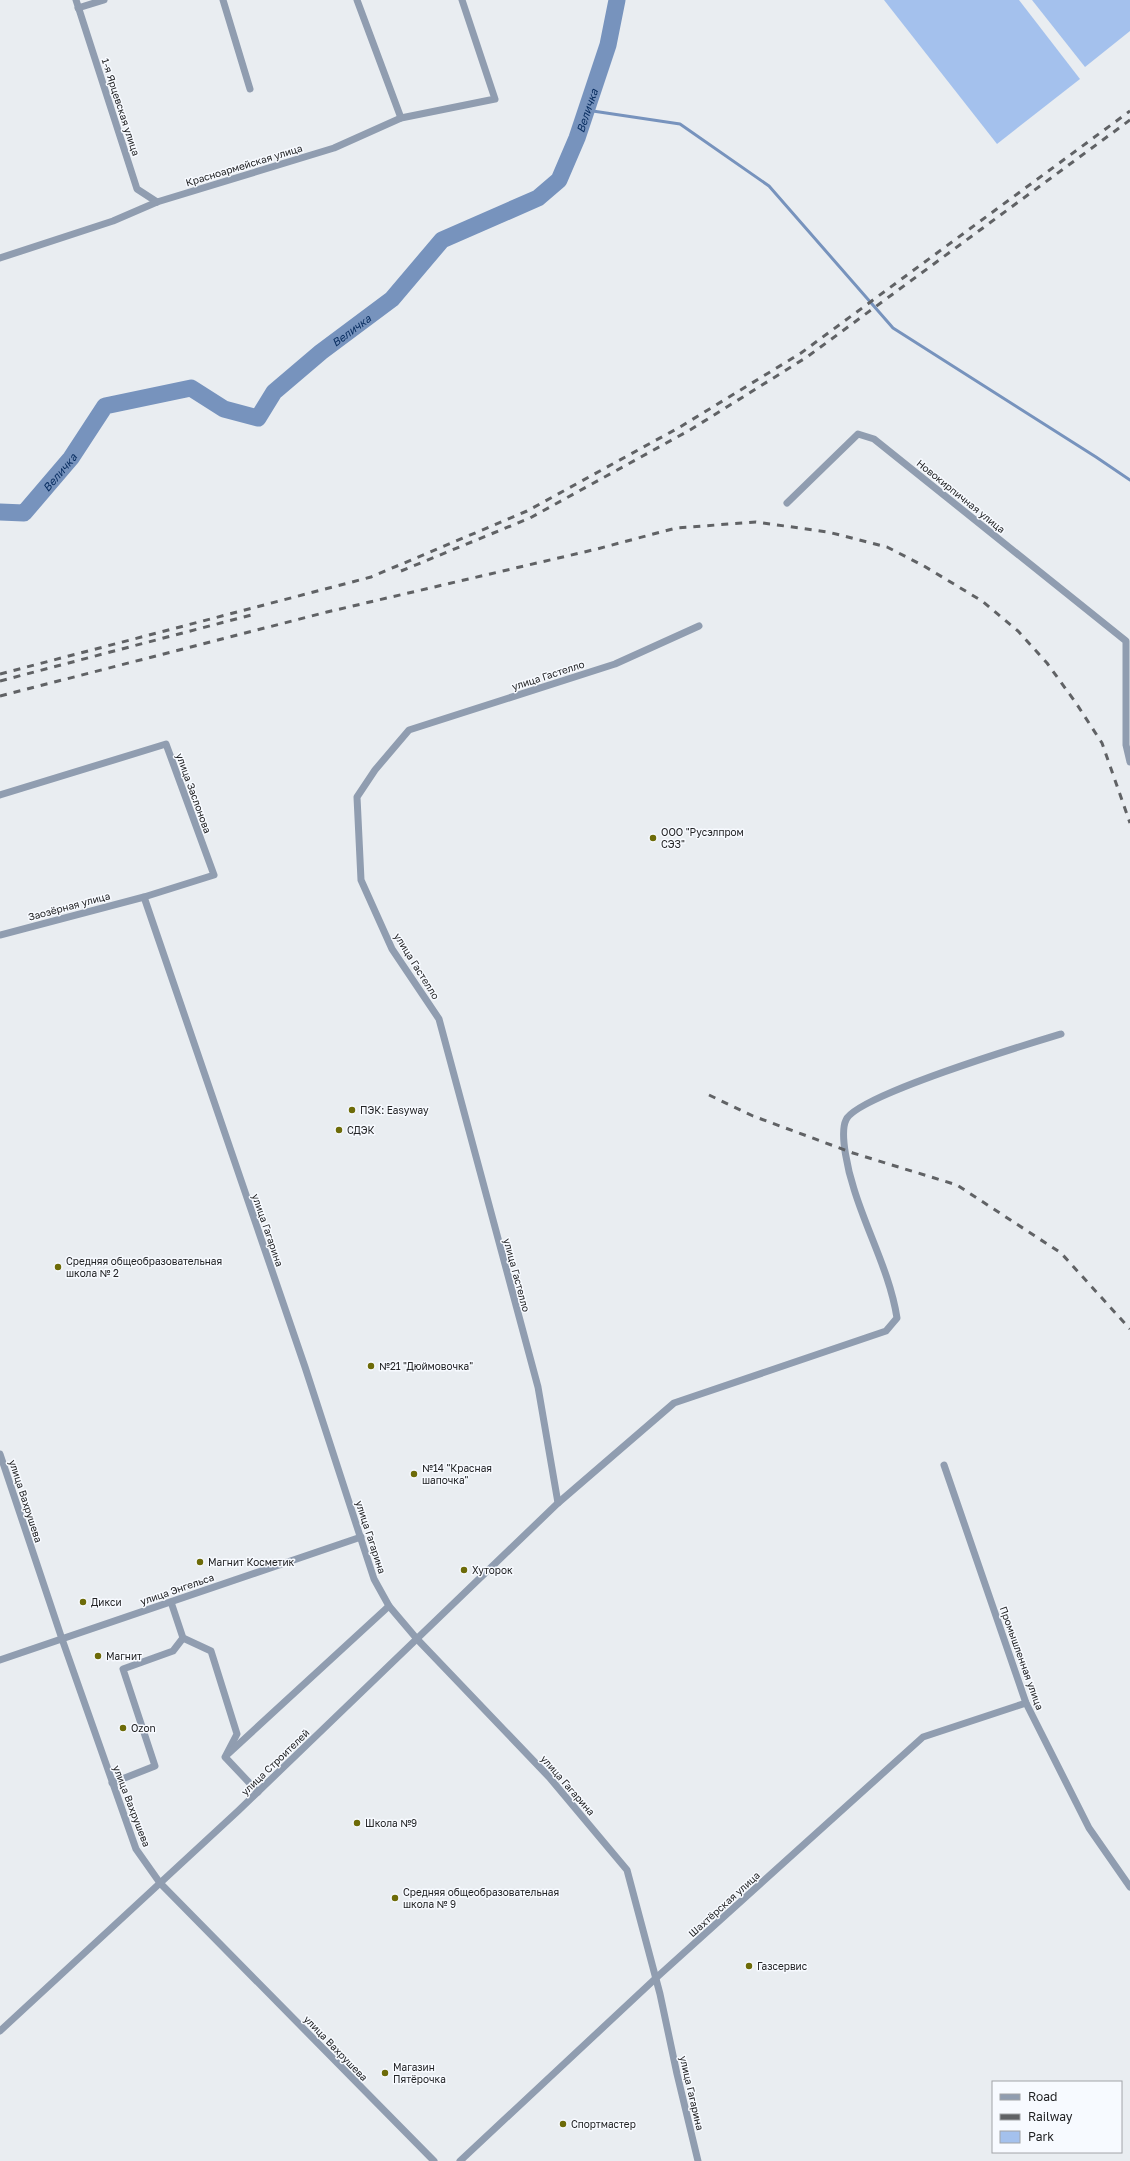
<svg xmlns="http://www.w3.org/2000/svg" width="1130" height="2161" font-family="'Golos Text',sans-serif">
<rect width="100%" height="100%" fill="#e9edf1"/>
<!-- green -->
<g fill="#a4c1ed">
<polygon points="884,0 1019,0 1080,79 997,144"/>
<polygon points="1032,0 1130,0 1130,31 1085,67"/>
</g>
<g fill="none" stroke-linecap="round" stroke-linejoin="round">
<!-- stream -->
<polyline stroke="#7793bd" stroke-width="3" points="586,110 680,124 769,186 893,328 1096,457 1130,480"/>
<!-- river -->
<path stroke="#7793bd" stroke-width="17" id="s1" d="M0,512l24,1 47,-55 34,-52 86,-18 33,21 34,9 16,-26 47,-40 71,-53 50,-59 96,-42 21,-18 18,-42 31,-93 9,-45"/>
<!-- street -->
<g stroke="#909db0" stroke-width="7">
<polyline points="76,0 137,189 157,202"/>
<polyline points="223,0 250,89"/>
<polyline points="357,0 401,118"/>
<polyline points="78,8 104,0"/>
<polyline points="0,258 113,221 157,202 334,148 401,118 495,99 462,0"/>
<polyline points="787,503 858,434 874,439 1126,641 1126,745 1130,762"/>
<polyline points="0,795 166,744 214,875 144,897 0,935"/>
<polyline points="144,897 305,1367 374,1579 389,1606 417,1639 549,1777 627,1870 660,1994 677,2074 698,2161"/>
<polyline points="0,1454 62,1639 136,1849 160,1883 434,2161"/>
<polyline points="944,1465 1026,1703 1089,1828 1130,1887"/>
<polyline points="558,1503 538,1387 439,1019 392,949 361,880 357,797 375,770 409,730 615,664 699,626"/>
<polyline points="171,1602 183,1638 211,1651 237,1734 225,1757 258,1792"/>
<polyline points="0,1660 361,1537"/>
<polyline points="228,1754 389,1606"/>
<polyline points="112,1783 155,1766 123,1669 173,1651 183,1638"/>
<path d="M0,2031l238,-220 320,-308 116,-100 212,-72 11,-13c-7,-45 -30,-86 -43,-129 -5,-15 -15,-55 -8,-69 10,-24 182,-76 215,-86"/>
<polyline points="460,2161 656,1978 923,1737 1026,1703"/>
</g>
<!-- rail -->
<g stroke="#606265" stroke-width="3" stroke-dasharray="7 7" stroke-linecap="butt">
<polyline points="401,571 530,518 690,430 807,357 1130,120"/>
<polyline points="0,674 371,577 527,511 680,427 801,353 1130,111"/>
<polyline points="0,681 255,614"/>
<polyline points="0,696 327,612 597,549 676,528 756,522 828,532 887,547 924,566 982,601 1018,631 1047,663 1076,703 1102,743 1130,823"/>
<polyline points="709,1095 753,1116 853,1153 957,1185 1061,1253 1130,1329"/>
</g>
</g>
<!-- markers -->
<g fill="#6d6b08" stroke="#f7faff" stroke-width="1.5">
<circle cx="653" cy="838" r="4"/>
<circle cx="352" cy="1110" r="4"/>
<circle cx="339" cy="1130" r="4"/>
<circle cx="58" cy="1267" r="4"/>
<circle cx="371" cy="1366" r="4"/>
<circle cx="414" cy="1474" r="4"/>
<circle cx="200" cy="1562" r="4"/>
<circle cx="464" cy="1570" r="4"/>
<circle cx="83" cy="1602" r="4"/>
<circle cx="98" cy="1656" r="4"/>
<circle cx="123" cy="1728" r="4"/>
<circle cx="357" cy="1823" r="4"/>
<circle cx="395" cy="1898" r="4"/>
<circle cx="749" cy="1966" r="4"/>
<circle cx="385" cy="2073" r="4"/>
<circle cx="563" cy="2124" r="4"/>
</g>
<g text-anchor="middle" dominant-baseline="central" stroke-width="3" stroke-linejoin="round" paint-order="stroke">
<!-- street labels -->
<g font-size="10" fill="#222325" stroke="#f7faff">
<text transform="translate(121 107) rotate(72)">1-я Ярцевская улица</text>
<text transform="translate(244 165) rotate(-17)">Красноармейская улица</text>
<text transform="translate(961 496) rotate(39)">Новокирпичная улица</text>
<text transform="translate(548 675) rotate(-18)">улица Гастелло</text>
<text transform="translate(194 793) rotate(70)">улица Заслонова</text>
<text transform="translate(69 906) rotate(-15)">Заозёрная улица</text>
<text transform="translate(417 966) rotate(58)">улица Гастелло</text>
<text transform="translate(268 1230) rotate(71)">улица Гагарина</text>
<text transform="translate(517 1275) rotate(75)">улица Гастелло</text>
<text transform="translate(26 1501) rotate(72)">улица Вахрушева</text>
<text transform="translate(371 1537) rotate(72)">улица Гагарина</text>
<text transform="translate(177 1589) rotate(-19)">улица Энгельса</text>
<text transform="translate(1022 1658) rotate(70)">Промышленная улица</text>
<text transform="translate(275 1762) rotate(-44)">улица Строителей</text>
<text transform="translate(568 1785) rotate(49)">улица Гагарина</text>
<text transform="translate(132 1806) rotate(69)">улица Вахрушева</text>
<text transform="translate(724 1904) rotate(-42)">Шахтёрская улица</text>
<text transform="translate(336 2048) rotate(46)">улица Вахрушева</text>
<text transform="translate(692 2093) rotate(77)">улица Гагарина</text>
</g>
<!-- poi labels -->
<g font-size="10" fill="#222325" stroke="#f7faff" text-anchor="start">
<text x="661" y="832">ООО "Русэлпром<tspan x="661" dy="12">СЭЗ"</tspan></text>
<text x="360" y="1110">ПЭК: Easyway</text>
<text x="347" y="1130">СДЭК</text>
<text x="66" y="1261">Средняя общеобразовательная<tspan x="66" dy="12">школа № 2</tspan></text>
<text x="379" y="1366">№21 "Дюймовочка"</text>
<text x="422" y="1468">№14 "Красная<tspan x="422" dy="12">шапочка"</tspan></text>
<text x="208" y="1562">Магнит Косметик</text>
<text x="472" y="1570">Хуторок</text>
<text x="91" y="1602">Дикси</text>
<text x="106" y="1656">Магнит</text>
<text x="131" y="1728">Ozon</text>
<text x="365" y="1823">Школа №9</text>
<text x="403" y="1892">Средняя общеобразовательная<tspan x="403" dy="12">школа № 9</tspan></text>
<text x="757" y="1966">Газсервис</text>
<text x="393" y="2067">Магазин<tspan x="393" dy="12">Пятёрочка</tspan></text>
<text x="571" y="2124">Спортмастер</text>
</g>
<!-- water labels -->
<g font-size="11" font-style="italic" fill="#072c5f" stroke="#f7faff">
<text stroke="none"><textPath href="#s1" startOffset="786">Величка</textPath></text>
<text stroke="none"><textPath href="#s1" startOffset="450">Величка</textPath></text>
<text stroke="none"><textPath href="#s1" startOffset="78">Величка</textPath></text>
</g>
</g>
<!-- legend -->
<rect x="992" y="2081" width="130" height="72" fill="#f7faff" stroke="#a2a4a8"/>
<rect x="1000" y="2094" width="20" height="6" fill="#909db0" stroke="#a2a4a8"/>
<text x="1028" y="2101" font-size="12" fill="#222325">Road</text>
<rect x="1000" y="2114" width="20" height="6" fill="#606265" stroke="#a2a4a8"/>
<text x="1028" y="2121" font-size="12" fill="#222325">Railway</text>
<rect x="1000" y="2131" width="20" height="12" fill="#a4c1ed" stroke="#a2a4a8"/>
<text x="1028" y="2141" font-size="12" fill="#222325">Park</text>
</svg>
